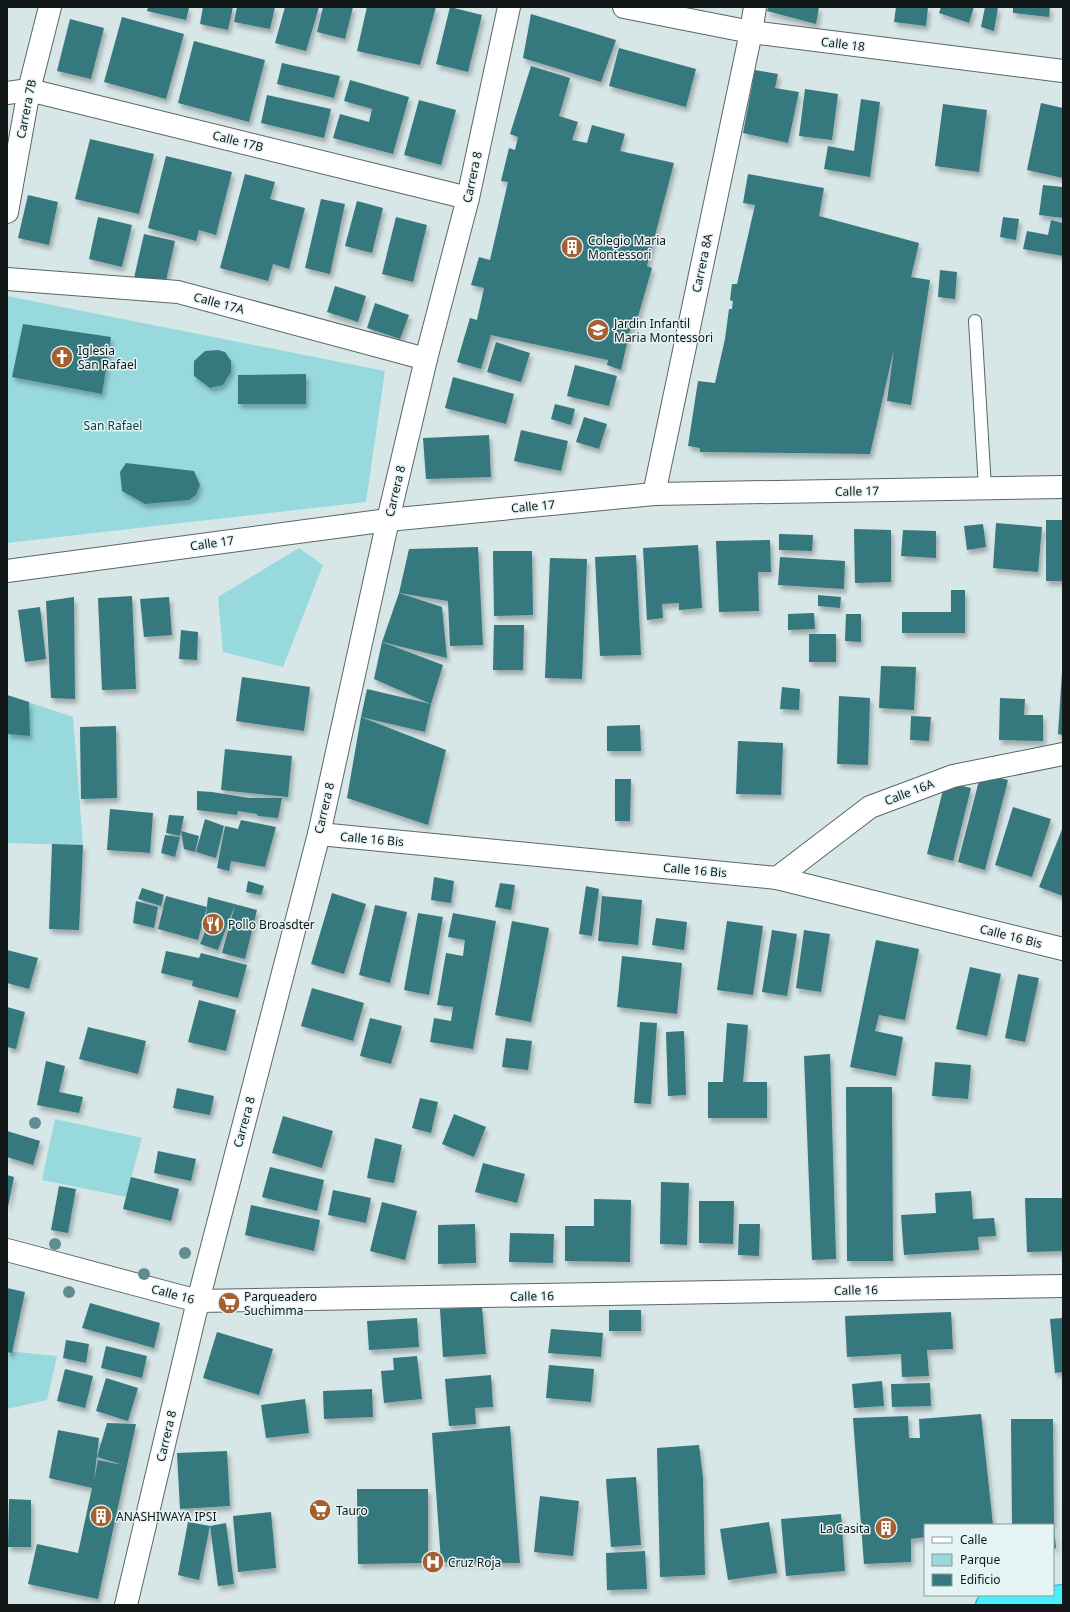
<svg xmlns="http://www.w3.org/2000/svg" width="1070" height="1612" font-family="'Noto Sans',sans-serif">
<defs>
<filter id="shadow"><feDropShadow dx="2.5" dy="4.5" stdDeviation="2" flood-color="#0004"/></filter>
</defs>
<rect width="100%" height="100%" fill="#d7e6e7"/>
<!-- green -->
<g fill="#98d9de">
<polygon points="7,296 385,371 366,502 7,543"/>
<polygon points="299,548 323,565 283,667 223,652 218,597"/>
<polygon points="7,695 73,717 83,845 7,843"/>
<polygon points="55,1119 142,1138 126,1197 42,1180"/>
<polygon points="7,1351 57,1356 47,1400 7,1409"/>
</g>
<!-- building -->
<g fill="#36787e" filter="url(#shadow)">
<polygon points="148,7 187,7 189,8 186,20 147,11"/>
<polygon points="203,7 233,7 228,30 200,24"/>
<polygon points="237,7 275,7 270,29 234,22"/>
<polygon points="285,7 319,7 306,51 275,43"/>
<polygon points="323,7 353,7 345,39 317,32"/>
<polygon points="367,7 436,7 420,65 357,51"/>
<polygon points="450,7 482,15 468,72 436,64"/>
<polygon points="768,7 819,7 816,24 767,11"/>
<polygon points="896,7 928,7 926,26 894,22"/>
<polygon points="941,7 974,7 969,23 939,13"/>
<polygon points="985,7 998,7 994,31 981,27"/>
<polygon points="1013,7 1050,7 1049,17 1013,13"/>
<polygon points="531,14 616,40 601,82 523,58"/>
<polygon points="122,17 184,34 166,99 104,82"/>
<polygon points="70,19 104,28 91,79 57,71"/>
<polygon points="194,41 265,60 249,122 178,103"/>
<polygon points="619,48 696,69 686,107 609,86"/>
<polygon points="282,63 340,76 334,98 277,84"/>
<polygon points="531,66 570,78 559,116 578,122 572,140 587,143 592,125 625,134 620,151 674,163 647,266 652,268 635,327 631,325 621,370 607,365 608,360 491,335 481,369 457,362 470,318 477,320 484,288 471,285 479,257 490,260 508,182 501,181 509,148 515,150 518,137 510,134"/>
<polygon points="755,70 778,74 775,88 799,92 788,143 743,133"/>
<polygon points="350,80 409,97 393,154 333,138 340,114 369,122 372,109 344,101"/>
<polygon points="805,89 838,94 832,140 799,136"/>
<polygon points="267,95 331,109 324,138 261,123"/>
<polygon points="861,99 880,102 870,177 824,169 828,146 854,151"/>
<polygon points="419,100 456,110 441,165 404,155"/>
<polygon points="1041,103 1063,108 1063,178 1027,170"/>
<polygon points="943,104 987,110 979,172 935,166"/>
<polygon points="90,139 154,154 139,214 75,199"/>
<polygon points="166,156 232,172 216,235 199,230 196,241 148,228"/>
<polygon points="245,174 275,182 270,199 305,208 289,269 273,264 268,281 220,268"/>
<polygon points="748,174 824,188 819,216 919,243 911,277 930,280 911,405 887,401 894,349 870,454 700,452 700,448 688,446 698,381 715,383 725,339 729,309 732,309 733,301 730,300 732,284 737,284 755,205 743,203"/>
<polygon points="1043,185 1063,187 1063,218 1039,215"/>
<polygon points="28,195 58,202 49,245 18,238"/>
<polygon points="321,199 345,204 330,274 305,268"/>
<polygon points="357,201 383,208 372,253 345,246"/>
<polygon points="98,217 132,225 122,267 89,259"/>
<polygon points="396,217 427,225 413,282 382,274"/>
<polygon points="1003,217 1019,219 1016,240 1000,237"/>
<polygon points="1051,220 1063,223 1063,256 1023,249 1027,231 1048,235"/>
<polygon points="144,234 175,241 165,285 134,278"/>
<polygon points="940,270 957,272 955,299 938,297"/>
<polygon points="335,286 366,296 358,322 327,312"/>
<polygon points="375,303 409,315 400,339 367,328"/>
<polygon points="23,324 111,337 102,394 12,377"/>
<polygon points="496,342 530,353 521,382 487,372"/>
<polygon points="218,350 225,352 231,361 231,372 223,385 210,388 194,376 194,361 205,351"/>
<polygon points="575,365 617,376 609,406 567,396"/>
<polygon points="306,374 306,404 238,404 238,375"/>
<polygon points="453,377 514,394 506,424 445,408"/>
<polygon points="555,404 575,409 571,425 551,419"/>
<polygon points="584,417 607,424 599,449 576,442"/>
<polygon points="521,430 568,441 561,471 514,461"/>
<polygon points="489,435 491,477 426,479 423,438"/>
<polygon points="126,463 194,471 200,485 196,495 189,500 145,504 122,491 120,472"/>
<rect x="1046" y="520" width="17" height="61"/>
<polygon points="996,523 1042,527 1038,572 993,568"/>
<polygon points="983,524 986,547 967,550 964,526"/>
<polygon points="854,529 891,530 891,582 855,583"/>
<polygon points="903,530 936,531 936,558 901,556"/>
<polygon points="779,534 813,535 812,551 779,550"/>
<polygon points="770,540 771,572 758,572 759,611 719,612 716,541"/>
<polygon points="698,545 702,608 679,610 679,603 662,604 663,618 647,620 643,548"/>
<polygon points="478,547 483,645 450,646 448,601 399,593 442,607 447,658 382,642 399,593 409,549"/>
<polygon points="493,551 532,551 533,615 494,616"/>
<polygon points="636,555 641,655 600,656 595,557"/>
<polygon points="780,557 845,561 844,589 778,585"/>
<polygon points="550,558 587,559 582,679 545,678"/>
<polygon points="951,590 965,590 965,633 902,633 902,612 951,612"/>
<polygon points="818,595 841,597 840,608 818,606"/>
<polygon points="132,596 136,689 102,690 98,598"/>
<polygon points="74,597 75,699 51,698 46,601"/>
<polygon points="169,597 172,635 144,637 140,599"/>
<polygon points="40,607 46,659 25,662 18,610"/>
<polygon points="814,613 815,629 788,630 788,614"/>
<polygon points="846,614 861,614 861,642 845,641"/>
<polygon points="494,625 524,625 523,670 493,670"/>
<polygon points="181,630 198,632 197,660 179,659"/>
<rect x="809" y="634" width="27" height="28"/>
<polygon points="382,642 443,665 431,704 374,679"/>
<polygon points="881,666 916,667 914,710 879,708"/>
<polygon points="1062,672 1063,672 1063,735 1058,734"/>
<polygon points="242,677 310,687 304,731 236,721"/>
<polygon points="782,687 800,689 799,710 780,709"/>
<polygon points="367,689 431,704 425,732 361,717 446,750 428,825 347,798 361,717"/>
<polygon points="7,695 29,702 30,736 7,734"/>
<polygon points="839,696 870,698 868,765 837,764"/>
<polygon points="1000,698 1025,699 1024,715 1043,715 1043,741 999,740"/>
<polygon points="911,716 931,717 929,741 910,740"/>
<polygon points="640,725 641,751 607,751 607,726"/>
<polygon points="116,726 117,798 81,799 80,727"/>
<polygon points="738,741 783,743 781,795 736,794"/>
<polygon points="225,749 292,756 288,797 221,790"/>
<polygon points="981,773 1008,780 985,870 958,862"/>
<polygon points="615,779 631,779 630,821 615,821"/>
<polygon points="945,782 971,788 953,861 927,854"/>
<polygon points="197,791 212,792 249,798 282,798 278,818 258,816 257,814 238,811 237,815 197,810"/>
<polygon points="1013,807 1051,819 1032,877 995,865"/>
<polygon points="110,809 153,813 150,853 107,850"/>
<polygon points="169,815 184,816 180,836 166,833"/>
<polygon points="205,819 224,826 216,858 196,852"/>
<polygon points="241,820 276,827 265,867 231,861 229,871 217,868 225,826 238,829"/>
<polygon points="1063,827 1063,896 1039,887"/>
<polygon points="181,831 199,836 195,852 184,849"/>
<polygon points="165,835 180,837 175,857 161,853"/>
<polygon points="52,844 83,845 79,930 49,929"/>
<polygon points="434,877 454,881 451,903 431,900"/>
<polygon points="248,881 264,886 261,895 246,892"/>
<polygon points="500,883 515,885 511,910 495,907"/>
<polygon points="586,886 599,889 592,936 579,934"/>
<polygon points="142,888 164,895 161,906 138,899"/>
<polygon points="332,893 366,904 344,974 311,964"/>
<polygon points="166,896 207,907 198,940 158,929"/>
<polygon points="602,896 642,900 638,945 598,941"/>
<polygon points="208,897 257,910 245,959 222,953 235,905 218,950 200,944 204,934"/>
<polygon points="136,901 158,907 154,928 133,923"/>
<polygon points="375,905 407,912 390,983 359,975"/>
<polygon points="418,913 443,917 429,995 404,990"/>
<polygon points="453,913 496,921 473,1049 430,1042 434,1018 451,1021 453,1007 437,1005 446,953 463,956 465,940 448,937"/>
<polygon points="656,918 687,922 684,950 652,945"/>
<polygon points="512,921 549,928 531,1022 495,1015"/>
<polygon points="727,921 763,926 753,995 717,990"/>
<polygon points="772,930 797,934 787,996 762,992"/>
<polygon points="804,930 830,934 821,992 796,988"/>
<polygon points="876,940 919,949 905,1020 879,1015 875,1031 903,1037 896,1076 850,1067"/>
<polygon points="7,950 38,958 29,989 7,983"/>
<polygon points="166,951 199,958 201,953 247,965 238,998 192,986 193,981 161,973"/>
<polygon points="622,956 682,963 677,1014 617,1007"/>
<polygon points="970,967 1001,974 987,1036 956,1029"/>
<polygon points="1018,974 1039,978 1025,1042 1005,1038"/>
<polygon points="312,988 364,1003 353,1041 301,1026"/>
<polygon points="199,1000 236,1010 226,1051 188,1042"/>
<polygon points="7,1007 25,1012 16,1049 7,1047"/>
<polygon points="370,1018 402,1026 391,1064 360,1056"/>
<polygon points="640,1022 657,1023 651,1104 634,1103"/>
<polygon points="727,1023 748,1025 743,1082 767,1082 767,1118 708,1118 708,1082 723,1082"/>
<polygon points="88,1027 146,1041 138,1074 79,1059"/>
<polygon points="684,1031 686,1095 668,1096 666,1032"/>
<polygon points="506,1038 532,1041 528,1070 502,1067"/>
<polygon points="830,1054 836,1259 812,1260 804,1056"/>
<polygon points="46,1061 65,1066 59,1092 83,1097 79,1113 37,1105"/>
<polygon points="935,1062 971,1065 968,1099 932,1096"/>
<polygon points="846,1087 892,1087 893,1261 847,1261"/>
<polygon points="177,1088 214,1096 210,1115 173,1108"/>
<polygon points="420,1098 438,1102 431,1133 412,1128"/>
<polygon points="454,1114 486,1127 474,1157 442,1144"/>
<polygon points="283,1116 333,1131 322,1168 272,1153"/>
<polygon points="7,1131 40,1141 33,1165 7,1157"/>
<polygon points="375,1138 402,1145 394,1183 367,1178"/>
<polygon points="158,1151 196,1159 191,1181 154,1173"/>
<polygon points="483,1163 525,1174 517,1203 475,1192"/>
<polygon points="270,1167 324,1180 317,1211 262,1197"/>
<polygon points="7,1175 14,1177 8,1207 7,1207"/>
<polygon points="131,1177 179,1189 171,1221 123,1209"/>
<polygon points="661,1182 689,1183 687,1245 660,1244"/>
<polygon points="59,1186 76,1189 68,1233 51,1230"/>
<polygon points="333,1190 371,1198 366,1223 328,1215"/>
<polygon points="971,1191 973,1219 994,1218 996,1236 978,1237 979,1250 904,1255 901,1215 936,1213 935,1193"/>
<polygon points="1025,1198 1063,1198 1063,1251 1027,1252"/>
<polygon points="594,1199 631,1200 630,1262 565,1261 565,1226 594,1226"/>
<polygon points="699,1201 734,1201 733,1244 699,1243"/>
<polygon points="382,1202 417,1211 405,1260 370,1251"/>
<polygon points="251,1205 320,1220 314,1251 245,1235"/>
<polygon points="475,1224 476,1263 438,1264 438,1225"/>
<polygon points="739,1224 760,1224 759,1256 738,1255"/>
<polygon points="510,1233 554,1234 553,1263 509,1262"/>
<polygon points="7,1288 25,1292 12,1353 7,1352"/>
<polygon points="90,1303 160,1323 154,1348 82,1328"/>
<polygon points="482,1307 486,1354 443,1357 440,1309"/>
<rect x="609" y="1310" width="32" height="21"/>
<polygon points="951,1312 953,1349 927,1350 929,1376 902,1377 901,1354 847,1357 845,1316"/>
<polygon points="417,1318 419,1347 369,1350 367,1321"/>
<polygon points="1063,1318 1063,1372 1055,1373 1050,1319"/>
<polygon points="551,1329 603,1333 601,1357 548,1353"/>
<polygon points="217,1332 273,1349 259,1395 203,1378"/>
<polygon points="66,1340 89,1344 86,1363 63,1358"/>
<polygon points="106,1346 147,1356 142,1378 101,1368"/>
<polygon points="417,1356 422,1399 384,1403 381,1371 394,1370 393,1358"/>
<polygon points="549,1365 594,1369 591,1402 546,1398"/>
<polygon points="65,1369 93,1376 85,1408 57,1401"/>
<polygon points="491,1375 493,1407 475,1408 476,1424 449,1426 445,1379"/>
<polygon points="106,1378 138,1388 128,1421 96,1411"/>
<polygon points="882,1381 884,1406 854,1408 852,1384"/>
<polygon points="930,1383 931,1406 892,1407 891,1384"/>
<polygon points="372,1389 373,1417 324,1419 323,1391"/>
<polygon points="305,1399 309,1433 266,1438 261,1405"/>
<polygon points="981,1414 993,1525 925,1525 925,1537 911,1539 911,1562 864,1564 853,1418 908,1416 909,1438 920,1438 919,1419"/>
<polygon points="1011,1419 1053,1419 1054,1525 1012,1525"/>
<polygon points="107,1423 136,1424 98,1599 28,1584 37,1544 78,1553 92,1488 49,1478 58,1430 99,1438 94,1480 98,1460 123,1465 97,1457"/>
<polygon points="510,1426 520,1563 441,1562 432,1433"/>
<polygon points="699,1445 703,1478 705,1575 660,1577 657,1448"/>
<polygon points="227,1451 230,1506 180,1509 177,1453"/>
<polygon points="636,1477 641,1545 611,1547 606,1479"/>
<polygon points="357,1489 428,1489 428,1563 358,1564"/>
<polygon points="540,1496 579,1501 573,1556 534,1552"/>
<polygon points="9,1499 31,1500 31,1547 8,1547"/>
<polygon points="271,1512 276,1568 238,1572 233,1516"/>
<polygon points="841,1514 845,1571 786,1576 781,1519"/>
<polygon points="188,1522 210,1526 199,1580 178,1575"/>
<polygon points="769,1522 777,1573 728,1580 720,1529"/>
<polygon points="226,1523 234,1584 218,1586 210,1526"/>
<polygon points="1053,1526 1054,1526 1056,1548 1053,1549"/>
<polygon points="645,1551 647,1589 607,1590 606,1553"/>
</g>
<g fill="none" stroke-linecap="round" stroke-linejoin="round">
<!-- lane casing -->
<g stroke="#5a6768" stroke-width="14">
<polyline id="lane" points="975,321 985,488"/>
</g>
<!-- street casing -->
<g stroke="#5a6768" stroke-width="24">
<g id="street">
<polyline points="624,7 751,32 1063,71"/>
<polyline points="7,93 29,90 468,198"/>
<polyline points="7,212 29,90 50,7"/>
<polyline points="7,279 178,292 426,359"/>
<polyline points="654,494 751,32 755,7"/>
<polyline points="7,571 388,520 654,494 1063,487"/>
<polyline points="319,834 777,878 1063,949"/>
<polyline points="777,878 870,807 953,776 1063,754"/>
<polyline points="7,1250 198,1301 1063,1286"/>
<polyline points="126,1605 198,1301 319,834 388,520 426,359 468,198 509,7"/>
</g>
</g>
<!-- highway casing -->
<g stroke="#35a3ac" stroke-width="24">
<polyline id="highway" points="987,1605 1063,1596"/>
</g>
<!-- lane -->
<use href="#lane" stroke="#fff" stroke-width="12"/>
<!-- street -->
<use href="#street" stroke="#fff" stroke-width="22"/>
<!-- highway -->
<use href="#highway" stroke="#48effc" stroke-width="22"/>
</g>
<!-- trees -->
<g fill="#628c8f">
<circle cx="35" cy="1123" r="6"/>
<circle cx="55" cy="1244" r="6"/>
<circle cx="185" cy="1253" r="6"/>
<circle cx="144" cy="1274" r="6"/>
<circle cx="69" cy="1292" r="6"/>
</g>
<!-- icons -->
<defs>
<g id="building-disc" transform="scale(1.15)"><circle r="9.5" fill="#a56032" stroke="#e4f3f4"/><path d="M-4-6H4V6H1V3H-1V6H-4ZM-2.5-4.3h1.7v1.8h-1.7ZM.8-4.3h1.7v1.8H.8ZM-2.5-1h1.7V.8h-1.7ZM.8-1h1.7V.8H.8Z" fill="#fff"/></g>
<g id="school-disc" transform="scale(1.15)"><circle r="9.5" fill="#a56032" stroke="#e4f3f4"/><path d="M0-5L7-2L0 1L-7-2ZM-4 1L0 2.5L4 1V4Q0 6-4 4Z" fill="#fff"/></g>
<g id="church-disc" transform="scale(1.15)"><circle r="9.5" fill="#a56032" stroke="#e4f3f4"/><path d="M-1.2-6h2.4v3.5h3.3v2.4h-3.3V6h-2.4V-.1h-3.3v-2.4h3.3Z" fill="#fff"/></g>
<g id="restaurant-disc" transform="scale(1.15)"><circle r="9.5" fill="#a56032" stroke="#e4f3f4"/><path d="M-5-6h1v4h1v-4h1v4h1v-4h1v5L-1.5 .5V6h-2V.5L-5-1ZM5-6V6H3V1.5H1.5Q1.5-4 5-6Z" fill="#fff"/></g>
<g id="supermarket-disc" transform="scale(1.15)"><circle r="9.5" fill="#a56032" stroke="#e4f3f4"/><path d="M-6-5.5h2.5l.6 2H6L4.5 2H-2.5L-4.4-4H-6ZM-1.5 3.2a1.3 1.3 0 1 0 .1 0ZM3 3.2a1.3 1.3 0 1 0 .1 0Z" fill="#fff"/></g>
<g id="hospital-disc" transform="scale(1.15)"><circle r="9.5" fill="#a56032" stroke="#e4f3f4"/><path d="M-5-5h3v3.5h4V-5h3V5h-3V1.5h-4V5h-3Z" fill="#fff"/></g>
</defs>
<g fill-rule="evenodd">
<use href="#building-disc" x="572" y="247"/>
<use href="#school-disc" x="598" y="330"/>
<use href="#church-disc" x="62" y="357"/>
<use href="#restaurant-disc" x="213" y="924"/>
<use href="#supermarket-disc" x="229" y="1303"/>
<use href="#supermarket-disc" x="320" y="1510"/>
<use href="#building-disc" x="101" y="1516"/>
<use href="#building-disc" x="886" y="1528"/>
<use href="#hospital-disc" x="433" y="1562"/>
</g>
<g text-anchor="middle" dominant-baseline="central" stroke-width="3" stroke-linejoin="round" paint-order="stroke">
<!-- street labels -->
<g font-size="12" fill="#121717" stroke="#e4f3f4">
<text transform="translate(843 44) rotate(7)">Calle 18</text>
<text transform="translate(26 109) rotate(-79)">Carrera 7B</text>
<text transform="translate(238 141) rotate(14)">Calle 17B</text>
<text transform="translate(472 177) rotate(-78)">Carrera 8</text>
<text transform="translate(702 263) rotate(-78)">Carrera 8A</text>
<text transform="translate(219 303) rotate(15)">Calle 17A</text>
<text transform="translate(395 491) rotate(-77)">Carrera 8</text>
<text transform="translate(857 491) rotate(-1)">Calle 17</text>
<text transform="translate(533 506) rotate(-5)">Calle 17</text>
<text transform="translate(212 543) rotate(-8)">Calle 17</text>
<text transform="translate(909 792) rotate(-21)">Calle 16A</text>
<text transform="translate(324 808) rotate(-77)">Carrera 8</text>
<text transform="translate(372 839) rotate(5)">Calle 16 Bis</text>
<text transform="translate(695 870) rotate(5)">Calle 16 Bis</text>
<text transform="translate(1011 936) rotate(14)">Calle 16 Bis</text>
<text transform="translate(244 1122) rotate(-75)">Carrera 8</text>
<text transform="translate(856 1290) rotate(-1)">Calle 16</text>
<text transform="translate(173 1294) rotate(15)">Calle 16</text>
<text transform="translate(532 1296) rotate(-1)">Calle 16</text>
<text transform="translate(166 1436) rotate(-77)">Carrera 8</text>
</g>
<!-- poi labels -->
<g font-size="12" fill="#121717" stroke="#e4f3f4" text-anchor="start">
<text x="588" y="240">Colegio Maria<tspan x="588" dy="14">Montessori</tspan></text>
<text x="614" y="323">Jardin Infantil<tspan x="614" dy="14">Maria Montessori</tspan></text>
<text x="78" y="350">Iglesia<tspan x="78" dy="14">San Rafael</tspan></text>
<text x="228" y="924">Pollo Broasdter</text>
<text x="244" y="1296">Parqueadero<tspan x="244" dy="14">Suchimma</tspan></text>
<text x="336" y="1510">Tauro</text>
<text x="116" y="1516">ANASHIWAYA IPSI</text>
<text x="870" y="1528" text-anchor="end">La Casita</text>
<text x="448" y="1562">Cruz Roja</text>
</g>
<!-- park labels -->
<g font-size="12" fill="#024347" stroke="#e4f3f4">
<text x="113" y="425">San Rafael</text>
</g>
</g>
<!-- border -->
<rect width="1070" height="1612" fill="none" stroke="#121717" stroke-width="16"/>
<!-- legend -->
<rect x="924" y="1524" width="130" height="72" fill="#e4f3f4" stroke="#909b9c"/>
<rect x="932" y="1537" width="20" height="6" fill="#ffffff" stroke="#909b9c"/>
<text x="960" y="1544" font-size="12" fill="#121717">Calle</text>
<rect x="932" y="1554" width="20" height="12" fill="#98d9de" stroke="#909b9c"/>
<text x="960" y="1564" font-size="12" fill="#121717">Parque</text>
<rect x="932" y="1574" width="20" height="12" fill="#36787e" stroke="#909b9c"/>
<text x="960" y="1584" font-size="12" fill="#121717">Edificio</text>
</svg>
